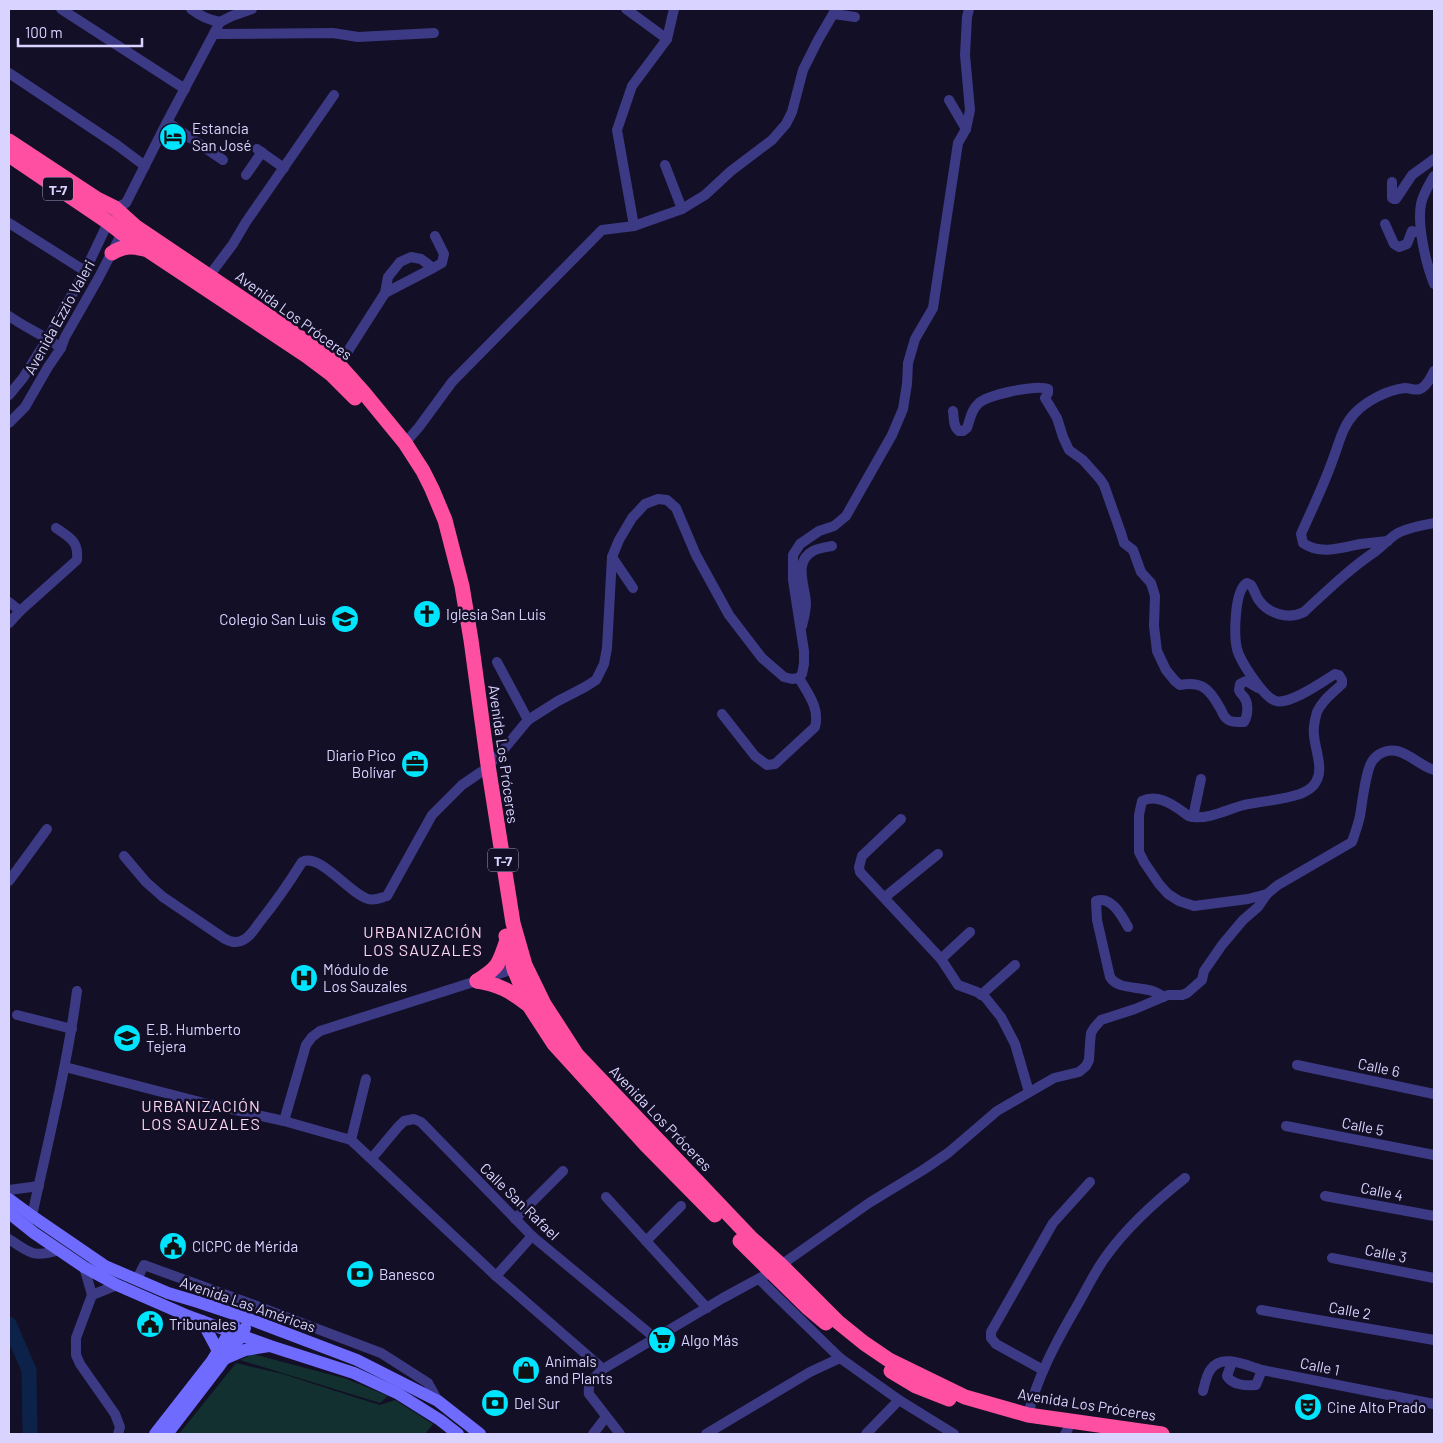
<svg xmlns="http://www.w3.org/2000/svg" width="1443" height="1443" font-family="Barlow,sans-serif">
<rect width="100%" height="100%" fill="#130f26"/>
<!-- green -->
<g fill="#12302f">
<polygon points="253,1354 347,1379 388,1396 380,1403 240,1360"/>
<polygon points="236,1363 283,1374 351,1396 380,1405 395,1400 433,1424 425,1434 179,1434"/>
</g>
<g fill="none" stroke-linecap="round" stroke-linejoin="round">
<!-- river -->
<polyline stroke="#0c2248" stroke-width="15" points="9,1324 29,1370 30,1434"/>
<!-- street -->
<g stroke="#3d3a85" stroke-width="10">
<polyline points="61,9 185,89"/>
<path d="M191,9c9,7 18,11 29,13"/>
<polyline points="626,9 667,39"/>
<polyline points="834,14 855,17"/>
<polyline points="214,34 333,33 358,37 434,33"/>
<polyline points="9,73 117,145 145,166"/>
<polyline points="949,100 966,129"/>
<polyline points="167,122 223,160"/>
<polyline points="257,149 284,168"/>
<polyline points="665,165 682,209"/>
<polyline points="246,175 262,152"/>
<path d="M1434,176c-5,9 -11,18 -13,28 -4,22 5,60 13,80"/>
<polyline points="1392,182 1392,198 1394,199 1396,199 1412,175 1434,159"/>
<polyline points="9,223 85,271"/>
<polyline points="1385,224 1394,244 1399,247 1407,244 1412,231 1415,232"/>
<polyline points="634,226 617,130 632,86 667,39 674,9"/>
<polyline points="209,276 233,244 246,222 334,95"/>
<polyline points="385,293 433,268"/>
<path d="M9,316c17,12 36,20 52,32"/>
<polyline points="339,365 385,293 388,277 400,262 411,257 421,259 433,268 442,263 444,254 435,236"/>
<polyline points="9,395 23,378 48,338 85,271 115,208 126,203 167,122 220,22 232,16 252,9"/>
<path d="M953,411c1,7 0,16 6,20h4l4,-3c3,-8 4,-18 11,-24 8,-9 59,-20 70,-15v4l-3,5 12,20 6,19 6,13 14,10 17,19 4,6 17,48 3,10 9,7 8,22 10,11 4,13 -1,30 3,25 9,19 9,11 5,4c23,-4 30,5 40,23 2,3 3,8 6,10 4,5 13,4 18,4 4,-7 5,-18 0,-25 -2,-2 -4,-4 -5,-7l1,-6 6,-3 12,7"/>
<polyline points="9,423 25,407 48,367 61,348 65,337 98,279 124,229"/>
<polyline points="405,443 419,427 452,382 602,230 634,226 682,209 705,195 731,171 772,140 786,124 792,112 803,70 818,40 836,9"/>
<path d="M1388,541c-9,1 -19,2 -28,3 -18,4 -41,11 -57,-1l-2,-9c11,-25 23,-49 32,-75 6,-15 9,-32 21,-45 12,-13 33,-24 51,-26 5,0 10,3 15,1 7,-3 11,-12 14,-18"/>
<polyline points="612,557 633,588"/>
<polyline points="9,602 20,611"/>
<path d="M9,623l11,-12 57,-51c2,-19 -7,-22 -21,-32"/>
<path d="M802,626c2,-8 4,-15 4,-23 -1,-18 -13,-41 7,-52 5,-3 13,-4 19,-5"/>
<polyline points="497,662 528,720"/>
<path d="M722,714l33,42 12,9 8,-1 40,-37c5,-19 -7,-33 -16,-49"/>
<polyline points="488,765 499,755 528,720 558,701 585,687 596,680 604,664 607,648 612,557 619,540 632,518 645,504 658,499 667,500 676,508 696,555 729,615 762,658 784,677 792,679 799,678 802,674 804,664 804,651 793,580 793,555 800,544 819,531 834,526 846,516 892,435 903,409 907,384 908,363 915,339 933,308 958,143 966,129 970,110 965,55 967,17 969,9"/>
<polyline points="1193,817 1201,779"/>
<polyline points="901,819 862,856 859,867 860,872 941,959 958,985 977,992 985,997 1001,1017 1015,1044 1029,1092"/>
<path d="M124,856l22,26 17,15 62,42c6,3 12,5 18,1 7,-3 12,-11 16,-17 16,-20 30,-40 43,-61 17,-10 49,33 66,37 7,2 12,-1 19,-3l45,-81 30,-30 19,-13"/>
<polyline points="9,881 47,829"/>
<path d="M1267,894l-19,5 -54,7 -15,-5 -11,-7 -9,-10 -15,-22 -5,-10v-37l3,-14c14,-7 29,2 41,11 3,2 5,5 10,5 17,2 35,-8 51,-12 19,-4 38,-5 56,-11 5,-2 10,-5 13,-8 13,-14 2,-35 1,-51 -1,-7 1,-16 3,-23 6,-13 16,-19 25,-28v-4l-3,-5 -4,-1c-13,8 -45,31 -59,27 -12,-3 -36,-40 -39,-52 -3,-13 -3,-59 10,-66l4,2c3,4 4,9 7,14 10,15 30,21 46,13 24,-22 45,-43 72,-61 8,-6 15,-15 24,-19 11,-5 23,-7 34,-9"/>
<polyline points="885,897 938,854"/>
<path d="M1128,927c-6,-11 -17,-32 -32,-26l1,19 13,57c10,16 38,6 53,20"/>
<polyline points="941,959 970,932"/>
<polyline points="981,995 1015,965"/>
<polyline points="17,1015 72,1029"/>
<polyline points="1297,1065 1434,1094"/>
<polyline points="65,1067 204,1103 284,1121 351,1140 496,1276 603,1369"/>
<polyline points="284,1121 306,1045 312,1037 320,1031 520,967"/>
<polyline points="1286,1126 1434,1155"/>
<polyline points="351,1140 366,1079"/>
<polyline points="372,1158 398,1127 404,1121 414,1119 421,1122 532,1236 655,1338"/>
<polyline points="9,1190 39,1186"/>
<polyline points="1325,1196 1434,1216"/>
<polyline points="606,1197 707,1308"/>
<polyline points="515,1219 563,1171"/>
<path d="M29,1221l3,-5c16,-75 35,-149 45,-225"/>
<path d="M9,1239c20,14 25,19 50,11"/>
<polyline points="646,1241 681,1206"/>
<polyline points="1332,1258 1434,1278"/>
<polyline points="84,1267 92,1295 76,1338 76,1355 80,1364 115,1414 120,1427 118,1434"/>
<polyline points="496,1276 532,1236"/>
<polyline points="137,1279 144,1265 254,1305 381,1353 428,1383 438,1401"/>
<polyline points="759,1279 840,1358 899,1400 954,1434"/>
<polyline points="92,1295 117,1285"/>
<polyline points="1261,1310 1434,1340"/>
<path d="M1232,1362l-5,14c5,9 19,10 29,9l6,-15 172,34"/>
<polyline points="1043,1370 996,1344 991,1338 991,1332 1053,1223 1090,1182"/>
<path d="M1203,1391c2,-7 3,-16 8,-22 11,-16 37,-3 51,1"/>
<path d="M1028,1415c9,-37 27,-71 46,-104 11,-18 20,-39 33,-56 21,-29 50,-55 78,-77"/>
<polyline points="593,1434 606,1417"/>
<path d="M620,1434l-31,-40c-2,-12 6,-17 14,-25l120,-71 48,-26 98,-69 54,-33 25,-17 49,-42 57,-33 25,-6 7,-6 3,-6 1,-17 1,-10 3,-5 7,-8 34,-11 33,-14h14l5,-2 15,-13 2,-9 18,-26 21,-25 15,-13 9,-13 11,-9 74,-43c3,-9 6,-17 8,-26 2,-12 6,-48 13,-56 5,-7 15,-11 24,-9 13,3 24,15 37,19"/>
<polyline points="706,1434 810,1372 840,1358"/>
<polyline points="866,1434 899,1400"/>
<polyline points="1065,1434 1068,1429"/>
</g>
<!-- secondary -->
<g stroke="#6f6bff" stroke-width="12">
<polyline points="9,1199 32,1216 105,1266 168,1293 198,1302 249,1319 357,1360 438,1401 480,1434"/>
<polyline points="9,1213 34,1233 84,1267 117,1285 188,1316 270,1346 354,1373 397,1393 440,1420 458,1434"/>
<polyline points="202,1321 218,1351"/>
<polyline points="224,1359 245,1350 269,1346"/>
<polyline points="155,1434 212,1361 234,1325"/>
<polyline points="167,1434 220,1365 242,1335 245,1328"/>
</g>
<!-- highway -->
<g stroke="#ff4fa3" stroke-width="15">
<polyline points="9,141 97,199 115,208 136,227 295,334 339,365 364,393 405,443 423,471 432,489 445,520 462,586 471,640 488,765 513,923 525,965 544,1004 577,1055 750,1237 781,1265 838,1322 864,1343 889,1360 965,1397 1028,1415 1162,1434"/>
<polyline points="9,155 108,222 122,233 307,356 331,374 355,398"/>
<path d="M112,253c11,-7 19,-7 32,-4"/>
<polyline points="506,936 514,969 530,1007 554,1044 646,1145 715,1215"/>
<path d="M477,981c20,3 34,10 50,23"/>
<path d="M477,981c22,-14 22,-17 30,-41"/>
<polyline points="740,1241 807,1307 826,1323"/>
<polyline points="891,1371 916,1386 949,1399"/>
</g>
</g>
<!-- icons -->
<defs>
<g id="hotel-disc" transform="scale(1.4375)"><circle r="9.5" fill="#00e5ff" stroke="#130f26"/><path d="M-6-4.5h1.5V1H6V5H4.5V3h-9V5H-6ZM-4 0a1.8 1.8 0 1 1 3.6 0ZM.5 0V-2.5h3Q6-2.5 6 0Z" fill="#111"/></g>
<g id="church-disc" transform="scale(1.4375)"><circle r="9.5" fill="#00e5ff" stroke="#130f26"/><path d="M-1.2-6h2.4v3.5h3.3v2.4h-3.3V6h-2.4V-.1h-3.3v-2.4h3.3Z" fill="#111"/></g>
<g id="school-disc" transform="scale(1.4375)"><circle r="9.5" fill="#00e5ff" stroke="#130f26"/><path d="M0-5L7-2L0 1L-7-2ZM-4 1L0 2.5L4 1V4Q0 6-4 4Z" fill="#111"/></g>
<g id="office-disc" transform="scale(1.4375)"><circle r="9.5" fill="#00e5ff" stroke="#130f26"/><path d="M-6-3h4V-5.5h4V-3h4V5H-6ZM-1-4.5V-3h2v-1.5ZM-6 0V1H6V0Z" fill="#111"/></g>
<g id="hospital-disc" transform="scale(1.4375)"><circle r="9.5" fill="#00e5ff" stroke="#130f26"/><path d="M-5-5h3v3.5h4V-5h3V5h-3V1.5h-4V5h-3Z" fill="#111"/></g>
<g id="civic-disc" transform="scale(1.4375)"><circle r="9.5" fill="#00e5ff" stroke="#130f26"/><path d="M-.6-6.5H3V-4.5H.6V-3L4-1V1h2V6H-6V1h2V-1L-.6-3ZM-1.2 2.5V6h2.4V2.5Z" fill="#111"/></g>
<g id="bank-disc" transform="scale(1.4375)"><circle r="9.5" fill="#00e5ff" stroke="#130f26"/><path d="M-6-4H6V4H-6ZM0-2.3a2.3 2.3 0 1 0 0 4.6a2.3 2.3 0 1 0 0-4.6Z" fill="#111"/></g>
<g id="supermarket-disc" transform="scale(1.4375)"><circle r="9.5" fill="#00e5ff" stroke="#130f26"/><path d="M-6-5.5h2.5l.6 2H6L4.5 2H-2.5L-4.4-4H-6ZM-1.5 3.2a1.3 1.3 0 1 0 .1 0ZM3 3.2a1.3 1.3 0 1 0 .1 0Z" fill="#111"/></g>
<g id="shop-disc" transform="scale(1.4375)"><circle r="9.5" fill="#00e5ff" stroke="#130f26"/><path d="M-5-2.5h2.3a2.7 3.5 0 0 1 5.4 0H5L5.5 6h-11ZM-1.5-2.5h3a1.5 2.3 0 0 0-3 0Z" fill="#111"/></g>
<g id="theatre-disc" transform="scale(1.4375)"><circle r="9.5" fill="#00e5ff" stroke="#130f26"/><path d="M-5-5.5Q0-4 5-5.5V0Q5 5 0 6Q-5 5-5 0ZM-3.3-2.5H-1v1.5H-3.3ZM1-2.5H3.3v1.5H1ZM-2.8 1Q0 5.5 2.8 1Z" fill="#111"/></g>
</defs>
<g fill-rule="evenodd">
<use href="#hotel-disc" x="173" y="137"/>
<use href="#church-disc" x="427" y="614"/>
<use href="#school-disc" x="345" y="619"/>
<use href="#office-disc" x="415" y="764"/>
<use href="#hospital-disc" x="304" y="978"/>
<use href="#school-disc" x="127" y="1038"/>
<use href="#civic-disc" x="173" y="1246"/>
<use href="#bank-disc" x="360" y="1274"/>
<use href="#civic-disc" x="150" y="1324"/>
<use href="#supermarket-disc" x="662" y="1340"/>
<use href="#shop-disc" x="526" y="1370"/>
<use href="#bank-disc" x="495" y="1403"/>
<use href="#theatre-disc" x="1308" y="1407"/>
</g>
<g text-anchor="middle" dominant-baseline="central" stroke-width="5" stroke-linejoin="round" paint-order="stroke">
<!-- shield labels -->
<g fill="#130f26" stroke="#9e99be" stroke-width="1">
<rect x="43" y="177.5" width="30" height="23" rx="4"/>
<rect x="488" y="848.5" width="30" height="23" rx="4"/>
</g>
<g font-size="14" font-weight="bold" fill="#d9d4ff">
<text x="58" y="189">T-7</text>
<text x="503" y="860">T-7</text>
</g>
<!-- poi labels -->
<g font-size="15" fill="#d9d4ff" stroke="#130f26" text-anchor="start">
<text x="192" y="128">Estancia<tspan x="192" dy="17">San José</tspan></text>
<text x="446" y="614">Iglesia San Luis</text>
<text x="326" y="619" text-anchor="end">Colegio San Luis</text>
<text x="396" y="755" text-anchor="end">Diario Pico<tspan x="396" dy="17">Bolívar</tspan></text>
<text x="323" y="969">Módulo de<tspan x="323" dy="17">Los Sauzales</tspan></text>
<text x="146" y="1029">E.B. Humberto<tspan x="146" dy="17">Tejera</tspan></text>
<text x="192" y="1246">CICPC de Mérida</text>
<text x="379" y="1274">Banesco</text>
<text x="169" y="1324">Tribunales</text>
<text x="681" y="1340">Algo Más</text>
<text x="545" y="1361">Animals<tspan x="545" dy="17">and Plants</tspan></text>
<text x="514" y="1403">Del Sur</text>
<text x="1327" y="1407">Cine Alto Prado</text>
</g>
<!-- street labels -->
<g font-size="15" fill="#d9d4ff" stroke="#130f26">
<text transform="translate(294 315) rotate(36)">Avenida Los Próceres</text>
<text transform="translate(59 317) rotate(-61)">Avenida Ezzio Valeri</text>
<text transform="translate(504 754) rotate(82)">Avenida Los Próceres</text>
<text transform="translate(1379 1067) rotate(12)">Calle 6</text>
<text transform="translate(661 1118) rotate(46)">Avenida Los Próceres</text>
<text transform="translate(1363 1126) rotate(11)">Calle 5</text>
<text transform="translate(1382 1191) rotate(11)">Calle 4</text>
<text transform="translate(520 1201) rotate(44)">Calle San Rafael</text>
<text transform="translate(1386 1253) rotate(11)">Calle 3</text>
<text transform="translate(248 1304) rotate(19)">Avenida Las Américas</text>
<text transform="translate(1350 1310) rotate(10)">Calle 2</text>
<text transform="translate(1320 1366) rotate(11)">Calle 1</text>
<text transform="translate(1087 1404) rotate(9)">Avenida Los Próceres</text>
</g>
<!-- neighbourhood labels -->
<g font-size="16" letter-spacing="1" fill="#ffd6f0" stroke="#130f26">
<text x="423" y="931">URBANIZACIÓN<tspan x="423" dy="18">LOS SAUZALES</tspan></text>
<text x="201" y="1105">URBANIZACIÓN<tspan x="201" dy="18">LOS SAUZALES</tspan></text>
</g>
</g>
<!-- border -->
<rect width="1443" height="1443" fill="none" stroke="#d9d4ff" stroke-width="20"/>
<!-- scale -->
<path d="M18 38v8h124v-8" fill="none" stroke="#d9d4ff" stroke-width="2.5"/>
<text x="25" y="38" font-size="15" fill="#d9d4ff" stroke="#130f26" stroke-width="4" paint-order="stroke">100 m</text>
</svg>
